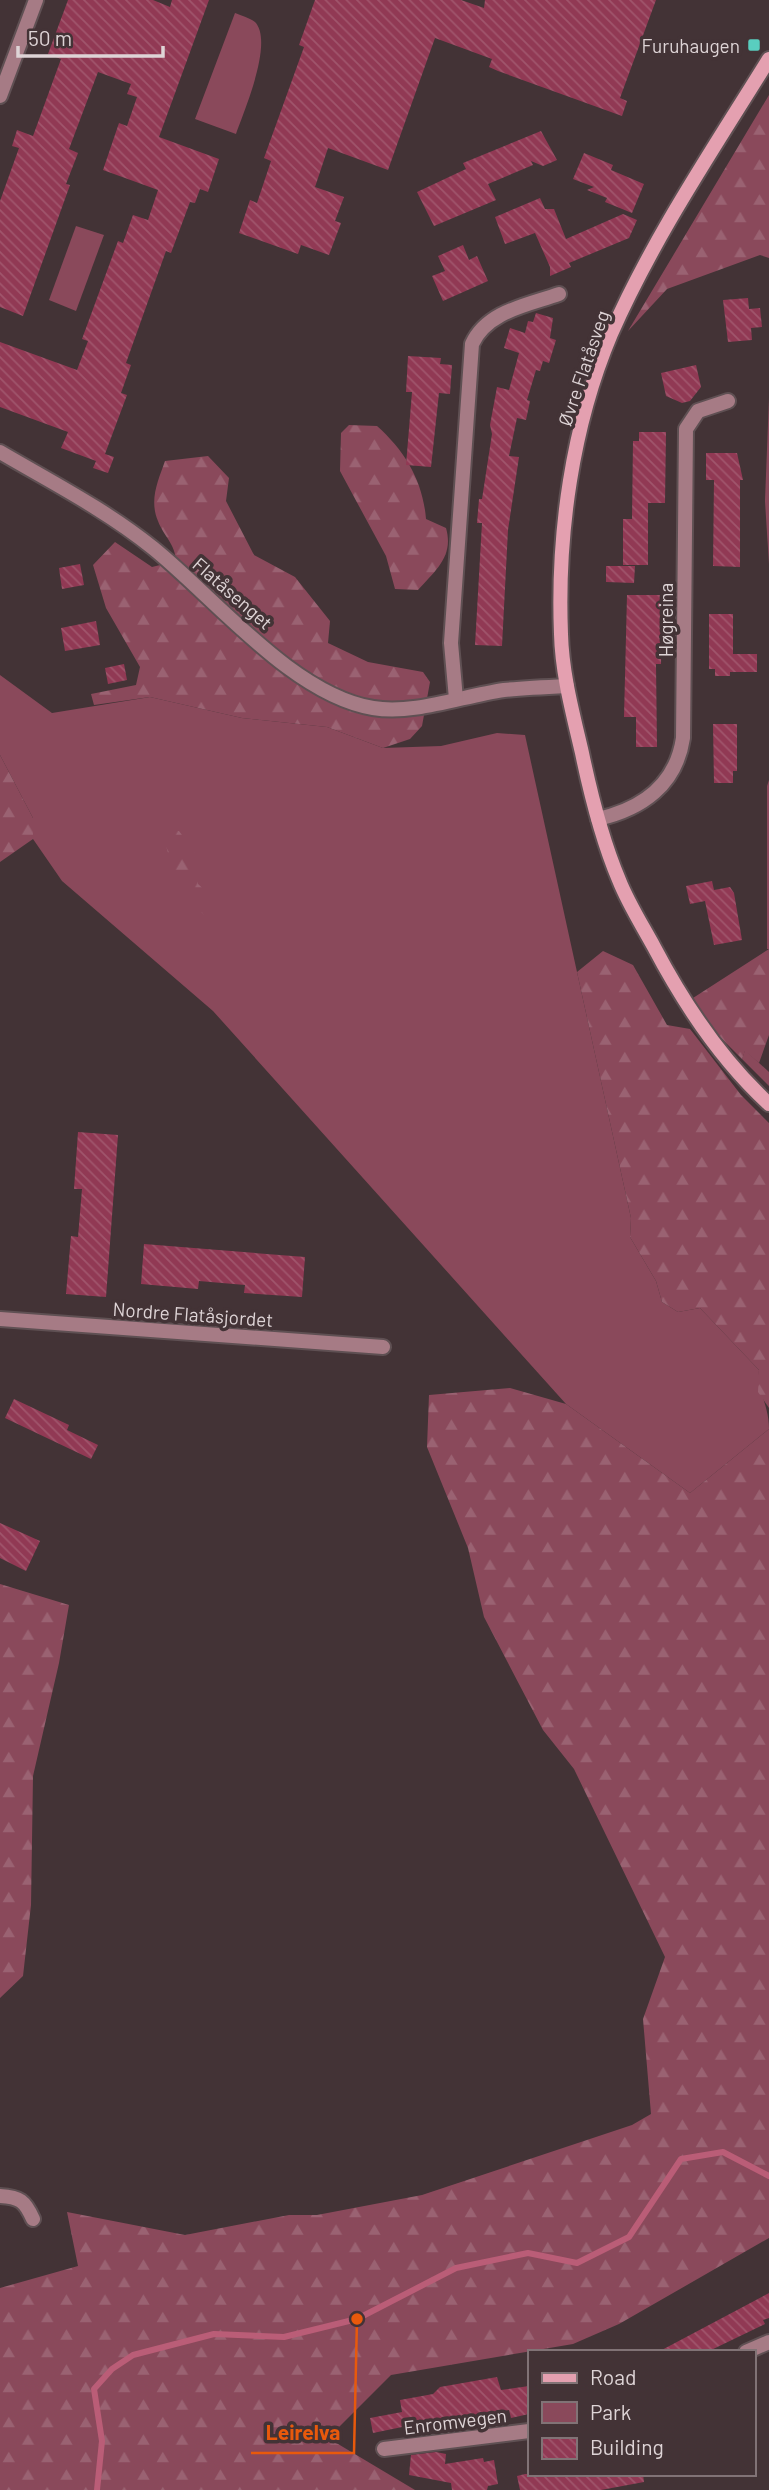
<svg xmlns="http://www.w3.org/2000/svg" width="769" height="2490" font-family="Barlow,sans-serif">
<defs>
<pattern id="forest-firs" width="22" height="20" patternUnits="userSpaceOnUse" patternTransform="scale(1.75)"><rect width="22" height="20" fill="#8a495b"/><path d="M5 1l3.5 6h-7zM16 11l3.5 6h-7z" fill="#9a6272"/></pattern>
<pattern id="building-back-hatch" width="6" height="6" patternUnits="userSpaceOnUse" patternTransform="scale(1.75)"><rect width="6" height="6" fill="#913954"/><path d="M-1 5l2 2M0 0l6 6M5-1l2 2" fill="none" stroke="#a0556c"/></pattern>
</defs>
<rect width="100%" height="100%" fill="#433336"/>
<!-- green -->
<g fill="#8a495b">
<path d="M235,13c5,2 15,5 20,9 19,20 -11,89 -19,112l-41,-15z"/>
<polygon points="76,226 104,235 76,311 49,300"/>
<path d="M0,675l52,38 98,-16 92,21 85,9 56,21 58,-2 56,-13 28,2 106,483 -1,19 26,44 6,21 16,10 22,-4 59,62c-1,24 10,35 10,59l-79,64 -124,-89 -353,-393 -151,-130 -29,-42v-21l-33,-63z"/>
<polygon points="769,780 769,949 767,949 767,786"/>
<polygon points="745,1050 769,1072 769,1086 742,1059"/>
</g>
<!-- forest -->
<g fill="url(#forest-firs)">
<polygon points="769,95 769,258 760,255 667,289 628,331"/>
<polygon points="769,398 769,564 765,501"/>
<path d="M349,425l28,1c28,25 46,55 49,93l20,9c8,28 -10,42 -28,62l-23,-1 -9,-33 -46,-85 1,-38z"/>
<path d="M208,456l21,22 -3,23 28,54 41,22 35,44 -2,22 40,19 55,10 7,10 -8,44 -12,13 -27,9 -56,-21 -85,-9 -92,-21 -56,8 -3,-11 45,-9 4,-18 -34,-59 -13,-43 22,-23 37,25 24,-6c-1,-18 -12,-24 -18,-40 -9,-21 0,-40 7,-60z"/>
<polygon points="0,755 33,818 33,839 0,862"/>
<path d="M165,831h14l19,26v27l14,13 4,15 -11,4c-17,-17 -43,-62 -40,-85z"/>
<polygon points="769,949 769,1035 759,1063 745,1051 742,1059 713,1030 693,998"/>
<polygon points="603,951 633,965 667,1025 690,1029 741,1095 769,1123 769,1408 758,1392 759,1370 700,1308 678,1312 662,1302 656,1281 630,1237 631,1218 577,972"/>
<polygon points="510,1388 566,1404 690,1493 769,1429 769,2238 619,2324 573,2344 391,2375 328,2438 415,2490 0,2490 0,2288 78,2266 67,2212 185,2235 289,2215 317,2215 422,2195 632,2125 651,2114 643,2019 665,1957 574,1769 543,1730 484,1617 468,1548 427,1447 429,1395"/>
<polygon points="0,1584 69,1605 59,1663 33,1776 31,1905 23,1976 0,1998"/>
</g>
<g fill="none" stroke-linecap="round" stroke-linejoin="round">
<!-- stream -->
<polyline stroke="#ba5d77" stroke-width="6" points="97,2490 102,2441 94,2389 112,2369 133,2355 214,2334 284,2337 357,2319 456,2268 528,2253 577,2263 629,2237 681,2159 723,2152 769,2176"/>
</g>
<!-- building -->
<g fill="url(#building-back-hatch)">
<polygon points="68,0 153,0 170,7 172,0 209,0 159,137 219,159 208,192 200,189 195,203 190,202 171,253 166,251 126,363 131,365 121,393 127,395 105,454 114,457 108,473 93,468 96,461 61,448 68,432 0,407 0,342 77,370 88,341 82,339 118,241 123,243 133,215 148,220 158,190 103,170 119,123 127,126 137,97 127,94 131,84 98,72 69,149 78,153 66,184 70,185 23,316 0,307 0,201 19,148 12,146 17,130 33,136 61,59 48,54"/>
<polygon points="315,0 461,0 484,8 485,0 656,0 620,98 627,101 622,116 498,71 489,67 492,59 435,38 388,170 328,148 315,187 344,197 335,221 341,223 329,255 301,245 298,254 239,233 250,200 257,203 271,161 264,158 304,47 299,45"/>
<polygon points="541,131 557,160 543,166 531,161 533,165 488,184 496,200 434,226 417,192 466,169 463,163"/>
<polygon points="584,153 613,165 611,170 644,184 632,213 605,202 607,198 587,190 594,187 573,179"/>
<polygon points="540,198 545,209 554,209 566,239 623,214 637,220 629,238 569,263 571,267 550,276 550,267 535,233 505,244 495,217"/>
<polygon points="463,245 469,260 477,256 488,281 443,301 432,276 445,271 438,256"/>
<polygon points="748,298 749,309 760,308 762,327 751,328 752,340 728,342 723,300"/>
<polygon points="536,313 553,318 550,338 556,340 549,363 543,361 540,371 536,370 527,400 530,401 526,420 517,418 509,456 519,457 508,530 502,646 475,645 482,523 477,523 479,499 482,499 492,434 490,425 497,387 509,390 519,353 504,348 510,328 525,333 528,321 533,322"/>
<polygon points="408,356 441,358 440,364 452,365 450,394 439,393 431,467 406,465 412,392 406,392"/>
<polygon points="696,365 701,387 690,401 682,403 666,396 661,373"/>
<polygon points="639,432 666,432 665,503 648,503 648,565 623,565 623,519 632,519 633,441 639,441"/>
<polygon points="706,453 737,453 743,480 740,480 740,567 713,566 714,480 706,480"/>
<polygon points="80,564 84,585 62,589 59,568"/>
<polygon points="606,566 635,566 634,583 606,582"/>
<polygon points="627,595 662,595 661,664 656,664 657,747 636,747 636,717 624,717"/>
<polygon points="709,614 733,614 733,654 757,654 757,672 730,672 730,676 715,676 715,669 709,669"/>
<polygon points="96,621 100,645 65,651 61,628"/>
<polygon points="124,664 127,680 108,684 105,668"/>
<polygon points="713,724 737,724 737,771 733,771 733,783 714,783"/>
<polygon points="712,881 714,890 730,887 734,893 742,940 714,945 705,901 690,904 686,886"/>
<polygon points="78,1132 118,1135 106,1297 66,1294 71,1236 78,1237 82,1189 74,1189"/>
<polygon points="144,1244 305,1257 302,1297 244,1293 245,1285 199,1281 198,1289 141,1284"/>
<polygon points="14,1399 69,1425 67,1430 98,1445 91,1459 5,1418"/>
<polygon points="0,1523 40,1541 26,1571 0,1558"/>
<polygon points="769,2293 769,2318 763,2320 765,2324 707,2352 658,2352"/>
<polygon points="497,2377 501,2390 529,2386 529,2414 511,2418 509,2410 452,2420 451,2417 373,2433 370,2418 402,2412 400,2400 433,2394 440,2387"/>
<polygon points="436,2452 446,2454 445,2464 483,2458 484,2462 494,2460 498,2484 488,2486 487,2490 452,2490 451,2483 409,2475 411,2455"/>
<polygon points="525,2474 643,2474 644,2482 601,2490 520,2490 517,2476"/>
</g>
<g fill="none" stroke-linecap="round" stroke-linejoin="round">
<!-- street casing -->
<g stroke="#5f5053" stroke-width="18">
<g id="street">
<polyline points="0,96 36,0"/>
<path d="M0,452c51,30 106,58 153,96 62,50 140,147 220,160 41,7 89,-12 131,-18 21,-2 42,-3 63,-4"/>
<path d="M456,699l-5,-56 21,-299c15,-33 56,-39 87,-50"/>
<path d="M598,819c44,-10 78,-34 85,-81l3,-309 12,-18 30,-10"/>
<polyline points="0,1319 383,1347"/>
<path d="M0,2196c20,1 25,5 33,23"/>
<polyline points="746,2352 769,2342"/>
<polyline points="384,2449 529,2431"/>
</g>
</g>
<!-- secondary casing -->
<g stroke="#5f5053" stroke-width="18">
<path id="secondary" d="M769,59c-55,89 -116,179 -158,275 -39,92 -54,201 -50,300 1,40 12,80 21,119 9,43 20,87 37,127 9,23 23,45 35,67 30,57 67,113 115,157"/>
</g>
<!-- street -->
<use href="#street" stroke="#a67b85" stroke-width="14"/>
<!-- secondary -->
<use href="#secondary" stroke="#e4a0b0" stroke-width="14"/>
</g>
<!-- markers -->
<rect fill="#59cebf" stroke="#433336" stroke-width="2.5" x="747" y="38" width="14" height="14" rx="3.5"/>
<g text-anchor="middle" dominant-baseline="central" stroke-width="7" stroke-linejoin="round" paint-order="stroke">
<!-- poi labels -->
<g font-size="19" fill="#ded4d6" stroke="#433336" text-anchor="end">
<text x="740" y="45">Furuhaugen</text>
</g>
<!-- street labels -->
<g font-size="19" fill="#ded4d6" stroke="#433336">
<text transform="translate(583 368) rotate(-71)">Øvre Flatåsveg</text>
<text transform="translate(233 593) rotate(41)">Flatåsenget</text>
<text transform="translate(665 620) rotate(-90)">Høgreina</text>
<text transform="translate(193 1314) rotate(4)">Nordre Flatåsjordet</text>
<text transform="translate(455 2421) rotate(-7)">Enromvegen</text>
</g>
</g>
<!-- callouts -->
<path fill="none" stroke="#e8590c" stroke-width="2.5" d="M357 2319L354 2453H251"/>
<circle fill="#e8590c" stroke="#433336" stroke-width="2.5" cx="357" cy="2319" r="7"/>
<g font-size="21" text-anchor="middle" font-weight="bold" fill="#e8590c" stroke="#433336" stroke-width="7" stroke-linejoin="round" paint-order="stroke">
<text x="303" y="2440">Leirelva</text>
</g>
<!-- legend -->
<rect x="528" y="2350" width="228" height="126" fill="#433336" stroke="#817376" stroke-width="2"/>
<rect x="542" y="2373" width="35" height="10" fill="#e4a0b0" stroke="#817376" stroke-width="2"/>
<text x="590" y="2385" font-size="21" fill="#ded4d6">Road</text>
<rect x="542" y="2402" width="35" height="21" fill="#8a495b" stroke="#817376" stroke-width="2"/>
<text x="590" y="2420" font-size="21" fill="#ded4d6">Park</text>
<rect x="542" y="2438" width="35" height="21" fill="url(#building-back-hatch)" stroke="#817376" stroke-width="2"/>
<text x="590" y="2455" font-size="21" fill="#ded4d6">Building</text>
<!-- scale -->
<path d="M18 46v10h145v-10" fill="none" stroke="#ded4d6" stroke-width="3.5"/>
<text x="28" y="46" font-size="21" fill="#ded4d6" stroke="#433336" stroke-width="5" paint-order="stroke">50 m</text>
</svg>
